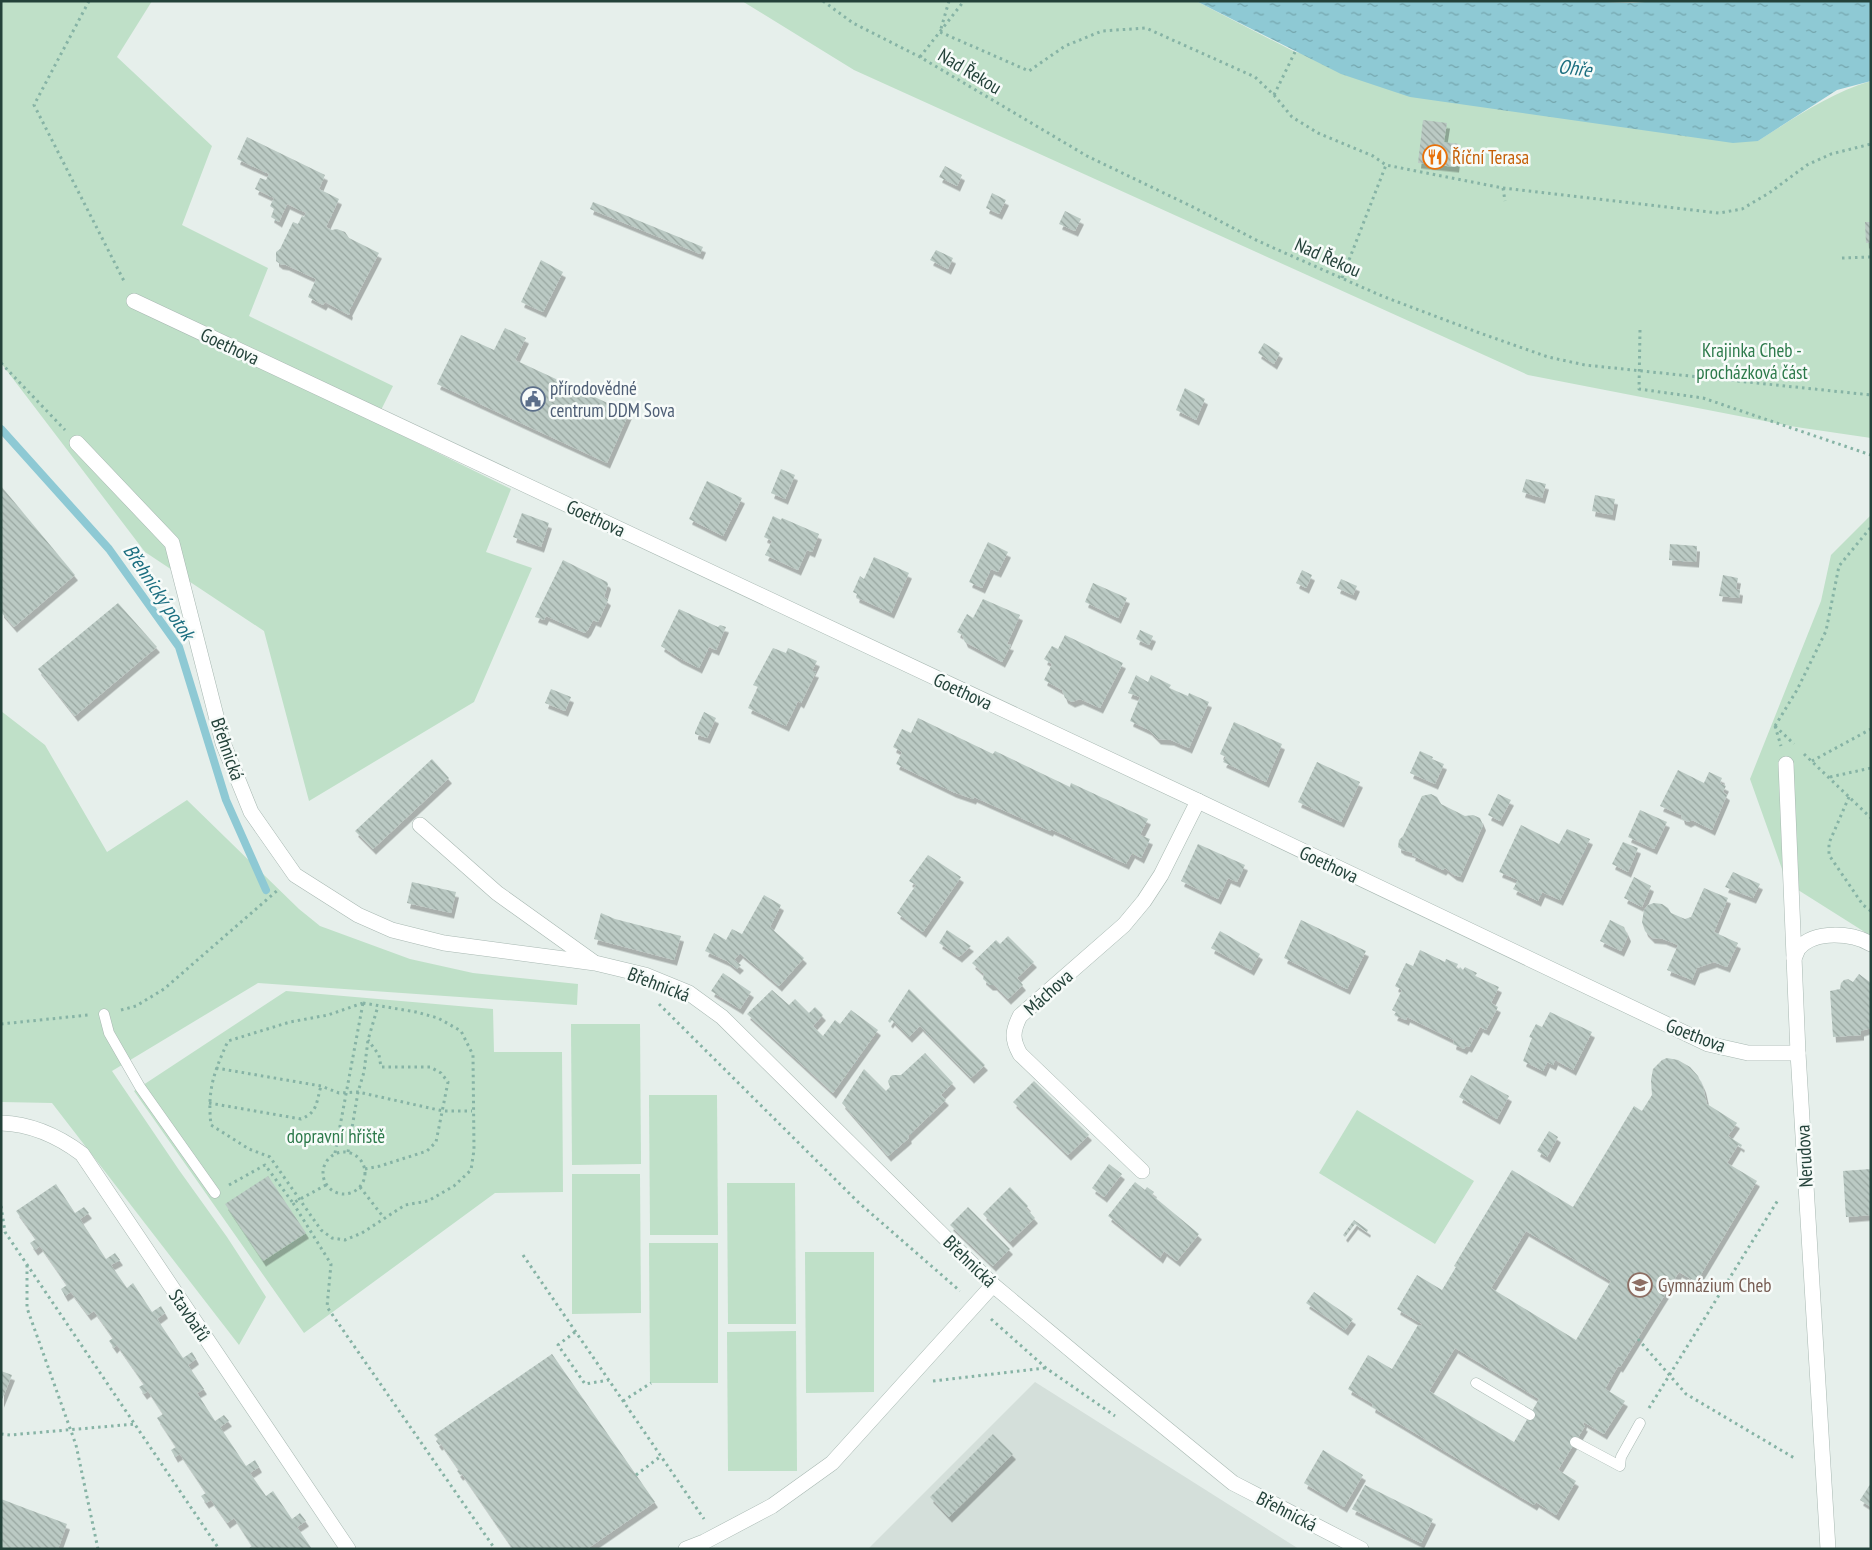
<svg xmlns="http://www.w3.org/2000/svg" width="1872" height="1550" font-family="'PT Sans Narrow',sans-serif">
<defs>
<pattern id="water-ripples" width="26" height="14" patternUnits="userSpaceOnUse" patternTransform="scale(1.25)"><rect width="26" height="14" fill="#8ec9d4"/><path d="M2 4q2-2 4 0t4 0M15 11q2-2 4 0t4 0" fill="none" stroke="#74a5ad"/></pattern>
<pattern id="building-back-hatch" width="6" height="6" patternUnits="userSpaceOnUse" patternTransform="scale(1.25)"><rect width="6" height="6" fill="#bbcac4"/><path d="M-1 5l2 2M0 0l6 6M5-1l2 2" fill="none" stroke="#98a6a0"/></pattern>
<filter id="shadow"><feDropShadow dx="3" dy="5.5" stdDeviation="0" flood-color="#0004"/></filter>
</defs>
<rect width="100%" height="100%" fill="#e6efeb"/>
<!-- built -->
<polygon fill="#d4dfda" points="1035,1382 1299,1549 868,1549"/>
<!-- green -->
<g fill="#bfe0c8">
<polygon points="1,1 152,1 117,57 212,146 182,225 268,268 249,316 393,386 375,422 511,489 486,552 532,568 474,702 309,801 264,631 145,552 1,363"/>
<path d="M742,1h454l99,51 463,89c36,-23 72,-48 113,-60v357l-75,-11 -268,-52 -674,-305z"/>
<polygon points="1871,515 1871,936 1787,883 1750,779 1821,601 1831,555"/>
<polygon points="1,711 45,745 107,852 187,800 299,909 320,926 410,959 473,973 578,984 577,1005 258,983 112,1071 179,1170 227,1237 266,1297 239,1345 52,1103 1,1102"/>
<polygon points="286,991 493,1009 494,1052 562,1052 563,1192 495,1193 304,1333 134,1091"/>
<polygon points="571,1024 640,1024 641,1164 572,1165"/>
<polygon points="649,1095 717,1095 718,1235 650,1235"/>
<polygon points="1357,1110 1474,1181 1435,1244 1319,1173"/>
<polygon points="572,1174 640,1174 641,1313 572,1314"/>
<polygon points="727,1183 795,1183 796,1324 728,1324"/>
<polygon points="649,1243 718,1243 718,1383 650,1383"/>
<polygon points="805,1252 874,1252 874,1392 806,1393"/>
<polygon points="796,1331 797,1471 728,1471 727,1332"/>
</g>
<!-- water -->
<polygon fill="url(#water-ripples)" points="1196,1 1577,1 1632,3 1658,1 1871,1 1871,81 1837,90 1758,141 1733,143 1410,97 1341,74"/>
<g fill="none" stroke-linecap="round" stroke-linejoin="round">
<!-- stream -->
<polyline stroke="#8ec9d4" stroke-width="8" points="1,429 109,549 179,647 226,800 266,890"/>
</g>
<!-- building -->
<g fill="url(#building-back-hatch)" fill-rule="evenodd" filter="url(#shadow)">
<polygon points="1423,120 1447,123 1444,142 1459,144 1456,167 1418,163"/>
<polygon points="247,137 325,175 319,189 339,199 326,227 332,230 337,229 345,232 349,238 379,253 349,311 350,312 349,315 325,302 323,305 308,297 316,279 286,265 280,264 276,261 276,252 280,249 293,222 298,224 302,216 304,217 306,213 287,204 279,222 271,217 274,209 270,206 274,198 255,189 260,178 266,180 269,174 237,159"/>
<polygon points="945,166 962,175 957,186 939,177"/>
<polygon points="992,193 1006,200 999,214 986,208"/>
<polygon points="593,202 703,247 700,254 590,209"/>
<polygon points="1065,211 1081,219 1075,231 1059,224"/>
<polygon points="1865,222 1871,222 1871,243 1866,243"/>
<polygon points="936,250 953,258 948,269 930,260"/>
<polygon points="541,260 563,272 543,312 521,302"/>
<polygon points="505,328 526,338 515,360 629,413 607,463 437,384 461,335 494,350"/>
<polygon points="1264,343 1280,353 1274,364 1258,353"/>
<polygon points="1185,388 1205,399 1196,420 1176,410"/>
<polygon points="781,469 795,475 785,499 771,493"/>
<polygon points="1526,479 1546,484 1542,498 1522,492"/>
<polygon points="707,481 742,498 723,536 689,519"/>
<polygon points="1,486 75,575 14,627 1,612"/>
<polygon points="1595,495 1615,499 1612,515 1592,511"/>
<polygon points="522,513 549,523 541,547 513,537"/>
<polygon points="773,516 781,520 782,518 819,534 812,552 807,550 798,570 765,555 772,541 764,537"/>
<polygon points="988,542 1008,552 998,572 991,569 982,588 969,582"/>
<polygon points="1670,544 1697,546 1696,562 1669,560"/>
<polygon points="874,557 909,573 891,613 856,597 857,594 853,592 860,576 864,579"/>
<polygon points="563,560 607,582 608,584 604,597 608,600 598,622 593,620 588,630 585,633 546,616 544,620 535,617"/>
<polygon points="1302,570 1312,575 1306,588 1296,583"/>
<polygon points="1723,575 1738,578 1736,589 1740,590 1739,598 1719,596"/>
<polygon points="1341,579 1357,586 1353,595 1337,588"/>
<polygon points="1093,583 1127,598 1118,618 1085,602"/>
<polygon points="983,599 1020,615 1007,644 1011,645 1002,662 965,642 962,635 957,632 967,614 973,618"/>
<polygon points="118,603 157,647 75,716 38,669"/>
<polygon points="679,609 718,627 720,625 726,627 716,650 709,647 699,668 679,658 661,646"/>
<polygon points="1140,630 1153,636 1149,645 1136,639"/>
<polygon points="1065,635 1123,663 1100,708 1080,699 1072,702 1065,698 1062,690 1044,680 1052,664 1044,659 1052,646 1058,649"/>
<polygon points="773,648 786,653 788,648 817,661 812,671 816,672 801,703 798,701 786,726 748,708 758,687 753,685"/>
<polygon points="1136,675 1148,682 1151,675 1171,685 1169,688 1188,696 1189,693 1209,702 1189,748 1171,740 1158,739 1149,730 1130,721 1140,697 1128,693"/>
<polygon points="551,689 571,697 565,711 545,703"/>
<polygon points="704,712 716,718 707,738 695,734 695,732"/>
<polygon points="918,718 993,754 995,751 1070,787 1071,783 1148,819 1140,835 1150,839 1141,858 1132,853 1126,864 1051,829 1050,831 974,797 973,799 953,792 896,764 902,752 893,747 902,729 911,733"/>
<polygon points="1234,722 1282,744 1266,782 1223,762 1226,757 1220,754"/>
<polygon points="1420,751 1433,757 1432,759 1444,764 1435,784 1410,773"/>
<polygon points="432,759 449,778 373,849 355,831"/>
<polygon points="1317,762 1360,782 1341,822 1298,802"/>
<polygon points="1678,770 1704,783 1709,772 1722,778 1720,783 1726,786 1723,792 1727,795 1712,830 1692,820 1688,822 1682,819 1681,815 1660,806"/>
<polygon points="1431,794 1437,797 1441,804 1465,816 1473,815 1480,818 1483,825 1460,877 1454,875 1445,868 1443,870 1412,855 1413,853 1402,850 1398,847 1399,840 1403,836 1422,796"/>
<polygon points="1498,794 1511,800 1500,821 1488,815"/>
<polygon points="1640,810 1667,822 1654,849 1628,837"/>
<polygon points="1521,825 1559,844 1567,829 1590,839 1560,900 1542,892 1538,901 1513,889 1518,880 1499,872"/>
<polygon points="1623,842 1638,848 1628,872 1612,864"/>
<polygon points="1198,844 1245,865 1237,882 1228,878 1218,899 1181,881"/>
<polygon points="928,855 961,877 923,932 897,913 916,885 909,881"/>
<polygon points="1733,872 1760,884 1753,898 1725,887"/>
<polygon points="1634,877 1651,886 1642,907 1624,898"/>
<polygon points="412,882 456,892 451,913 407,903"/>
<polygon points="1704,888 1728,898 1714,932 1738,943 1727,967 1714,962 1697,968 1692,980 1667,970 1678,945 1663,939 1652,938 1645,931 1642,922 1644,910 1648,905 1654,903 1662,904 1668,908 1671,913 1685,919 1691,917"/>
<polygon points="764,895 781,905 770,927 804,958 779,986 740,953 734,960 741,965 737,969 727,961 705,951 714,933 726,940 732,929 742,934"/>
<polygon points="601,913 615,919 681,936 674,960 594,939"/>
<polygon points="1301,920 1366,951 1347,989 1284,958"/>
<polygon points="1610,920 1624,927 1628,936 1621,951 1600,941"/>
<polygon points="947,930 971,946 959,957 939,943"/>
<polygon points="1220,931 1260,954 1251,970 1211,948"/>
<polygon points="1008,936 1034,962 1017,978 1023,985 1008,999 994,985 990,985 983,979 984,974 972,963 996,940 1000,944"/>
<polygon points="1420,950 1445,962 1446,959 1458,964 1456,968 1459,969 1460,967 1463,970 1465,967 1477,973 1475,976 1499,987 1491,1003 1498,1007 1486,1030 1480,1027 1469,1047 1466,1046 1464,1049 1453,1044 1454,1040 1407,1017 1406,1020 1394,1015 1396,1012 1392,1010 1402,990 1395,986 1406,963 1413,966"/>
<polygon points="723,973 751,992 740,1009 711,991"/>
<polygon points="1859,974 1871,983 1871,1028 1861,1031 1861,1035 1833,1037 1830,991 1840,989 1841,983 1844,980 1848,979 1853,982"/>
<polygon points="909,989 985,1065 971,1078 920,1026 909,1037 892,1020 890,1023 888,1021"/>
<polygon points="772,990 789,1005 795,999 809,1013 815,1007 823,1015 813,1026 823,1036 835,1020 840,1024 851,1010 878,1030 833,1093 747,1014"/>
<polygon points="1550,1012 1592,1032 1573,1070 1555,1060 1553,1065 1547,1062 1543,1071 1523,1061 1532,1038 1529,1037 1536,1024 1542,1027"/>
<polygon points="925,1053 953,1083 941,1095 946,1100 908,1136 909,1138 888,1156 842,1103 864,1069 886,1091 890,1087 888,1081 891,1076 893,1075 901,1075"/>
<path d="M1667,1058l11,2 12,7 8,9 5,11 4,17 30,19 -9,13 14,9 -1,2 -3,-2 -11,18 30,18 -60,100 -1,1 -17,-10 -59,95 -2,-1 -13,23 20,12 -21,33 -20,-12 -1,3 2,1 -27,44 18,11 -20,34 -20,-13 -2,3 -162,-98 1,-3 -25,-15 20,-34 24,14 26,-44 2,1 2,-2 -25,-15 20,-34 25,15 14,-23 -2,-1 58,-96 61,37 61,-101 8,5 10,-16 -1,-15 2,-11 9,-9zM1526,1231l85,50 -35,59 -85,-52zM1455,1348l84,51 -25,43 -85,-51z"/>
<polygon points="1471,1075 1509,1096 1497,1119 1459,1097"/>
<polygon points="1034,1081 1089,1135 1068,1155 1013,1102"/>
<polygon points="1549,1131 1558,1137 1547,1157 1537,1151"/>
<polygon points="1109,1164 1122,1174 1104,1197 1092,1188"/>
<polygon points="1871,1169 1871,1215 1846,1217 1843,1171"/>
<polygon points="268,1176 306,1233 263,1261 225,1204"/>
<polygon points="1135,1182 1145,1190 1147,1187 1154,1192 1152,1195 1199,1234 1177,1261 1164,1251 1160,1258 1108,1216"/>
<polygon points="56,1184 75,1213 84,1207 89,1213 80,1219 106,1259 115,1253 120,1260 111,1265 127,1288 133,1283 152,1312 161,1306 165,1313 157,1319 183,1358 192,1352 196,1359 188,1365 204,1389 197,1393 215,1421 224,1415 229,1421 220,1427 246,1466 255,1460 259,1467 250,1473 266,1496 273,1491 292,1519 300,1513 306,1521 297,1527 312,1549 248,1549 252,1546 234,1518 227,1523 211,1500 206,1503 201,1496 206,1493 180,1454 175,1457 171,1450 176,1447 157,1418 163,1414 148,1391 144,1394 139,1387 144,1384 117,1345 114,1348 109,1341 113,1338 94,1311 88,1315 71,1292 65,1296 61,1289 67,1285 40,1246 35,1250 30,1243 36,1239 16,1211"/>
<polygon points="1010,1187 1028,1206 1026,1208 1035,1218 1010,1242 983,1214"/>
<polygon points="968,1207 1010,1249 993,1266 950,1225"/>
<polygon points="1354,1220 1368,1230 1367,1232 1355,1224 1345,1237 1343,1235"/>
<polygon points="1314,1292 1353,1319 1345,1330 1306,1303"/>
<polygon points="552,1354 655,1502 587,1549 513,1549 462,1474 460,1475 457,1471 459,1470 441,1444 439,1445 436,1441 438,1439 434,1435"/>
<polygon points="1,1371 12,1375 1,1402"/>
<polygon points="993,1434 1013,1454 949,1517 930,1497"/>
<polygon points="1323,1450 1363,1475 1344,1507 1304,1483"/>
<polygon points="1871,1483 1871,1507 1860,1500"/>
<polygon points="1365,1485 1433,1519 1421,1543 1352,1509"/>
<polygon points="1,1499 67,1524 58,1549 1,1549"/>
</g>
<g fill="none" stroke-linecap="round" stroke-linejoin="round">
<!-- service casing -->
<g stroke="#a8b8b2" stroke-width="11">
<g id="service">
<polyline points="104,1014 109,1033 140,1087 215,1193"/>
<polyline points="1476,1383 1530,1415"/>
<polyline points="1575,1442 1620,1466 1621,1457 1640,1423"/>
</g>
</g>
<!-- minor casing -->
<g stroke="#a8b8b2" stroke-width="16">
<g id="minor">
<polyline points="134,301 1198,801 1708,1044 1748,1053 1798,1053"/>
<polyline points="77,443 172,543 223,743 251,812 295,875 358,915 392,930 444,943 595,963 645,975 689,993 722,1017 993,1285 1102,1376 1233,1483 1361,1549"/>
<polyline points="1786,764 1798,1053 1828,1549"/>
<polyline points="420,825 497,893 592,961"/>
<path d="M1794,958c2,-3 3,-8 5,-10 16,-18 53,-15 72,-4"/>
<path d="M1,1123c31,1 57,13 81,31l266,395"/>
<path d="M1142,1171l-122,-117c-8,-15 -8,-22 0,-38l104,-91 20,-24 17,-26 37,-74"/>
<polyline points="686,1549 704,1542 772,1506 832,1463 993,1285"/>
</g>
</g>
<!-- path -->
<g stroke="#86b3a5" stroke-width="3" stroke-dasharray="2.5 4" stroke-linecap="butt">
<polyline points="89,1 34,105 125,283"/>
<polyline points="823,1 853,23 920,57 1087,156 1195,208 1258,241 1382,296 1477,332 1548,357 1585,365 1871,395"/>
<polyline points="949,1 940,32 1029,71 1065,46 1102,31 1146,28 1255,77 1274,95 1292,117 1318,133 1373,156 1386,165 1503,188 1719,213 1742,209 1769,193 1807,165 1831,154 1871,144"/>
<polyline points="920,57 964,1"/>
<polyline points="1274,95 1295,52"/>
<polyline points="1503,188 1505,201"/>
<polyline points="1842,258 1871,257"/>
<polyline points="1342,278 1386,165"/>
<polyline points="1640,330 1639,389 1703,398 1871,455"/>
<polyline points="1,363 65,430"/>
<polyline points="1775,726 1797,690 1826,631 1839,566 1871,527"/>
<polyline points="1775,726 1794,744"/>
<polyline points="1775,726 1781,746"/>
<polyline points="1804,754 1871,818"/>
<polyline points="1812,761 1871,729"/>
<polyline points="1830,777 1871,768"/>
<polyline points="1849,797 1829,843 1829,855 1863,905 1871,911"/>
<path d="M363,1003l53,9 22,6 23,13 12,24 1,95 -3,20 -17,16 -26,15 -23,4 -43,28 -17,7 -13,-2 -11,-8 -51,-73 -21,-8 -38,-24c-4,-35 3,-53 17,-84l62,-19 38,-7z"/>
<polyline points="659,1004 858,1202 960,1291"/>
<polyline points="121,1010 136,1006 164,989 279,889"/>
<polyline points="1,1024 88,1015"/>
<polyline points="216,1068 321,1086 339,1093 358,1092 443,1111 472,1111"/>
<path d="M209,1103l92,16c17,-7 15,-16 20,-33"/>
<circle cx="344" cy="1173" r="21"/>
<polyline points="348,1152 358,1092 364,1072 368,1040 378,1006"/>
<polyline points="335,1153 363,1003"/>
<polyline points="365,1169 380,1166 427,1151 436,1142 448,1082 441,1073 430,1067 381,1067 379,1055 368,1040"/>
<polyline points="229,1185 265,1165 293,1203 326,1185"/>
<polyline points="360,1187 384,1218"/>
<polyline points="293,1203 331,1264 327,1307 495,1549"/>
<polyline points="1,1206 5,1232 219,1549"/>
<polyline points="523,1255 704,1519"/>
<polyline points="27,1265 27,1308 76,1445 98,1549"/>
<polyline points="991,1319 1046,1368 1115,1416"/>
<polyline points="575,1332 558,1345 585,1384 609,1380"/>
<polyline points="1638,1339 1686,1394 1796,1459"/>
<polyline points="933,1381 1046,1368"/>
<polyline points="623,1401 651,1383"/>
<polyline points="1649,1408 1778,1200"/>
<polyline points="1,1434 10,1435 135,1424"/>
<polyline points="636,1475 661,1456"/>
</g>
<!-- service -->
<use href="#service" stroke="#fff" stroke-width="10"/>
<!-- minor -->
<use href="#minor" stroke="#fff" stroke-width="15"/>
</g>
<!-- icons -->
<defs>
<g id="restaurant-ring" transform="scale(1.25)"><circle r="9.5" fill="#f7fbf9" stroke="#e8710a" stroke-width="1.5"/><path d="M-5-6h1v4h1v-4h1v4h1v-4h1v5L-1.5 .5V6h-2V.5L-5-1ZM5-6V6H3V1.5H1.5Q1.5-4 5-6Z" fill="#e8710a"/></g>
<g id="civic-ring" transform="scale(1.25)"><circle r="9.5" fill="#f7fbf9" stroke="#5c6f8a" stroke-width="1.5"/><path d="M-.6-6.5H3V-4.5H.6V-3L4-1V1h2V6H-6V1h2V-1L-.6-3ZM-1.2 2.5V6h2.4V2.5Z" fill="#5c6f8a"/></g>
<g id="school-ring" transform="scale(1.25)"><circle r="9.5" fill="#f7fbf9" stroke="#8d6e63" stroke-width="1.5"/><path d="M0-5L7-2L0 1L-7-2ZM-4 1L0 2.5L4 1V4Q0 6-4 4Z" fill="#8d6e63"/></g>
</defs>
<g fill-rule="evenodd">
<use href="#restaurant-ring" x="1435" y="157"/>
<use href="#civic-ring" x="533" y="399"/>
<use href="#school-ring" x="1640" y="1285"/>
</g>
<g text-anchor="middle" dominant-baseline="central" stroke-width="5" stroke-linejoin="round" paint-order="stroke">
<!-- street labels -->
<g font-size="19" fill="#24423a" stroke="#f7fbf9">
<text transform="translate(970 71) rotate(31)">Nad Řekou</text>
<text transform="translate(1328 257) rotate(24)">Nad Řekou</text>
<text transform="translate(230 346) rotate(25)">Goethova</text>
<text transform="translate(596 518) rotate(25)">Goethova</text>
<text transform="translate(963 691) rotate(25)">Goethova</text>
<text transform="translate(228 749) rotate(71)">Břehnická</text>
<text transform="translate(1329 864) rotate(25)">Goethova</text>
<text transform="translate(659 984) rotate(21)">Břehnická</text>
<text transform="translate(1048 992) rotate(-42)">Máchova</text>
<text transform="translate(1696 1035) rotate(21)">Goethova</text>
<text transform="translate(1804 1156) rotate(-93)">Nerudova</text>
<text transform="translate(970 1261) rotate(44)">Břehnická</text>
<text transform="translate(190 1315) rotate(56)">Stavbařů</text>
<text transform="translate(1287 1511) rotate(27)">Břehnická</text>
</g>
<!-- food labels -->
<g font-size="19" fill="#c56008" stroke="#f7fbf9" text-anchor="start">
<text x="1452" y="157">Říční Terasa</text>
</g>
<!-- park labels -->
<g font-size="19" fill="#2d7a4b" stroke="#f7fbf9">
<text x="1752" y="350">Krajinka Cheb -<tspan x="1752" dy="22">procházková část</tspan></text>
<text x="336" y="1136">dopravní hřiště</text>
</g>
<!-- service labels -->
<g font-size="19" fill="#4e5e75" stroke="#f7fbf9" text-anchor="start">
<text x="550" y="388">přírodovědné<tspan x="550" dy="22">centrum DDM Sova</tspan></text>
</g>
<!-- education labels -->
<g font-size="19" fill="#785e54" stroke="#f7fbf9" text-anchor="start">
<text x="1658" y="1285">Gymnázium Cheb</text>
</g>
<!-- water labels -->
<g font-size="20" font-style="italic" fill="#1c6f80" stroke="#f7fbf9">
<text transform="translate(1575 68) rotate(7)">Ohře</text>
<text transform="translate(159 592) rotate(56)">Břehnický potok</text>
</g>
</g>
<!-- border -->
<rect width="1872" height="1550" fill="none" stroke="#24423a" stroke-width="5"/>
</svg>
